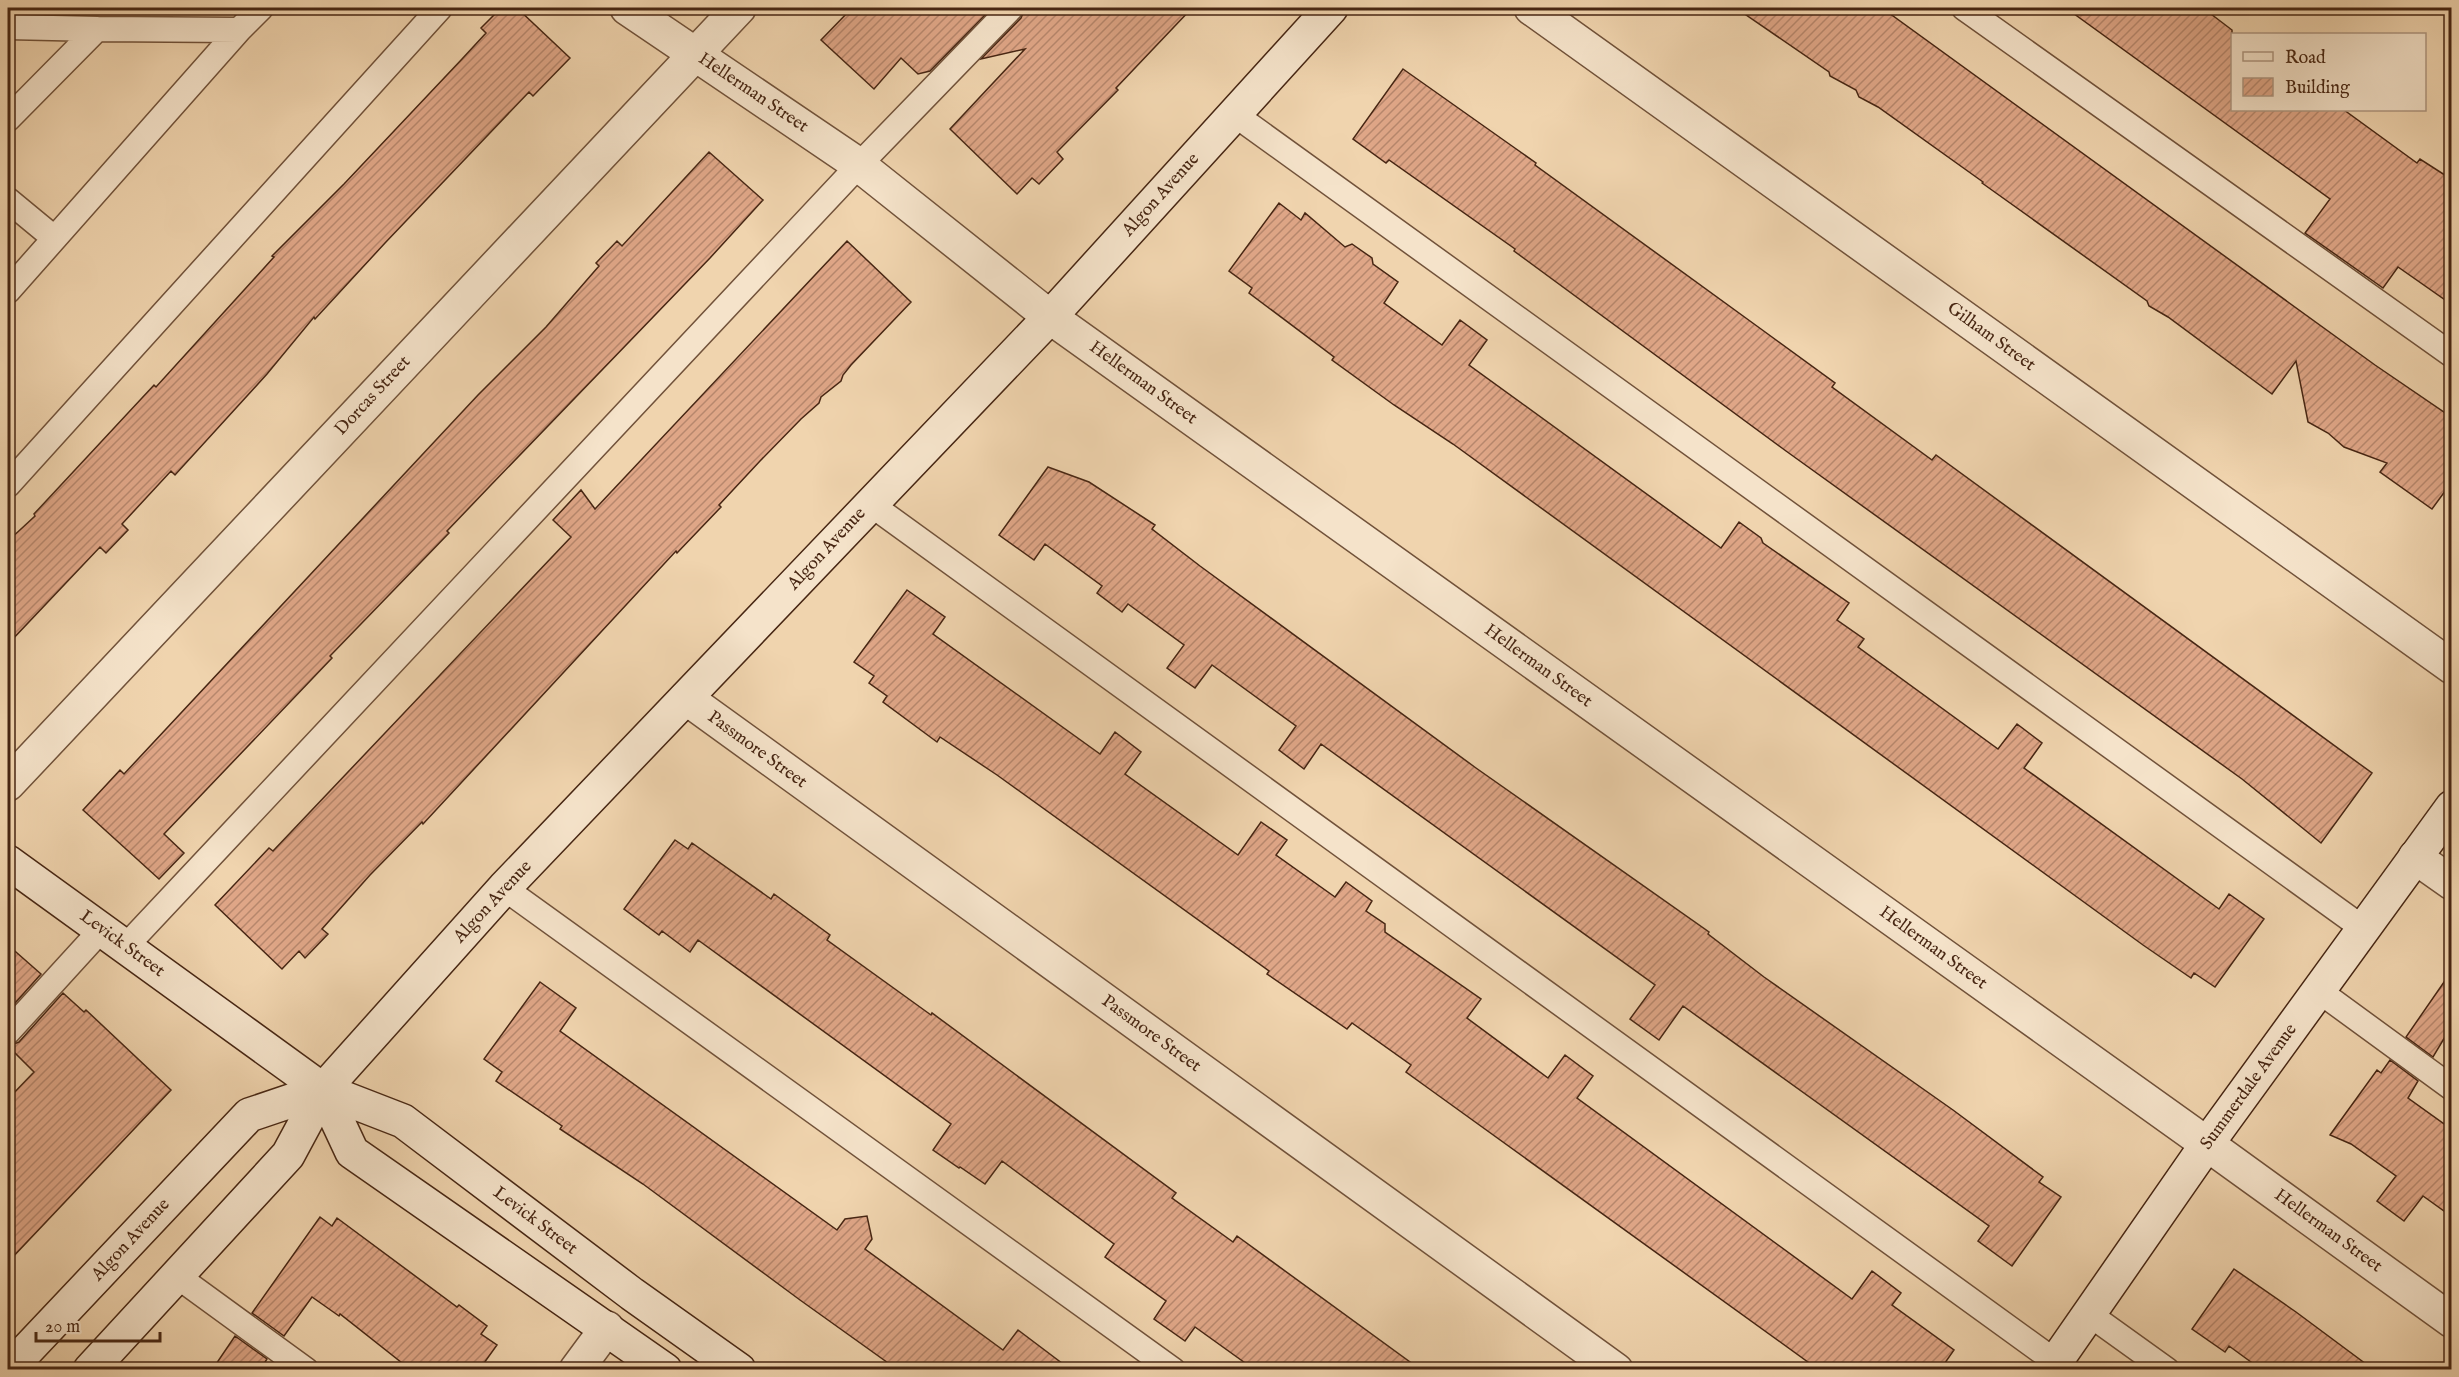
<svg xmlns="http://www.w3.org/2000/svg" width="2459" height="1377" font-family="'IM FELL English',serif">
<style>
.building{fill:url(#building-hatch);stroke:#472613;stroke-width:1.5}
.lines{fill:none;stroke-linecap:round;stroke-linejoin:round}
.lane-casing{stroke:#71523a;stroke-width:27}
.street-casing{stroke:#71523a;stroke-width:36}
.secondary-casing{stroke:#472613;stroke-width:36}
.lane{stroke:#f5e3ca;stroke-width:24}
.street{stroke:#f5e3ca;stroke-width:33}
.secondary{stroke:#f5e3ca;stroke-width:33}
.labels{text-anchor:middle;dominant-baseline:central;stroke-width:6;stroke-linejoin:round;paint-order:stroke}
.street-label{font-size:18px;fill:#472613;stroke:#f5e3ca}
</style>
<defs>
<pattern id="building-hatch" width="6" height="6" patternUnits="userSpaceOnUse" patternTransform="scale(1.5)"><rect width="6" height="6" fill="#dfa687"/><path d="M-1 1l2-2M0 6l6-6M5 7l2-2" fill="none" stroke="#b7876d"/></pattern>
</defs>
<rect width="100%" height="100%" fill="#f0d4ae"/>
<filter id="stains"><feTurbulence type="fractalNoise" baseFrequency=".00333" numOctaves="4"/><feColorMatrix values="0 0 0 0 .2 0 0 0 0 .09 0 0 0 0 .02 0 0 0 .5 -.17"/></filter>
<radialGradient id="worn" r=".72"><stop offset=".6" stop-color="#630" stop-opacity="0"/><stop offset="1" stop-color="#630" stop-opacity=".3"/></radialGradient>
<path class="building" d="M501 8H517L570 58 533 96 529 92 385 243 315 319 314 317 267 374 175 475 171 471 122 524 128 530 106 553 100 547 8 644V541L35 516 34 514 154 385 156 387 274 257 272 256 344 184 462 59 486 33 481 28Z
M852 8H992L930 71 918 74 901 58 874 89 821 40Z
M1025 8H1192L1116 88 1118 90 1057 152 1063 159 1039 184 1032 178 1017 194 950 129 1025 49 981 59 1021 18Z
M1736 8H1882L2375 365 2451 417V483L2432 509 2380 472 2387 463 2344 447 2328 433 2308 422 2296 361 2272 394 2168 317 2149 306 2147 301 1982 183 1983 182 1878 107 1859 97 1856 90 1830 76 1829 72Z
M2066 8H2203L2232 30V110H2344L2417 163 2420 159 2451 179V304L2398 267 2383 288 2305 233 2330 199Z
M1403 69 1512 146 1536 163 1535 165 1761 329 1835 383 1832 387 1932 460 1936 455 2372 773 2321 843 2242 779 1786 451 1514 251 1515 249 1389 160 1386 163 1353 139Z
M709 152 763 200 710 258 490 486 447 531 449 533 330 656 332 658 164 834 184 853 159 879 83 810 120 770 124 774 478 395 546 327 599 266 596 263 617 241 622 246Z
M1279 203 1301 220 1305 213 1345 247 1352 244 1372 258 1373 264 1398 282 1384 303 1442 345 1460 320 1487 340 1469 365 1721 548 1739 522 1761 538 1763 543 1849 603 1837 620 1864 639 1858 647 1998 749 2017 724 2042 743 2024 768 2219 909 2229 894 2264 919 2215 987 2194 973 2191 978 2143 945 1453 444 1394 405 1332 360 1334 357 1249 293 1252 288 1229 271Z
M847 241 911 302 851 365 843 375 841 381 821 397 819 403 801 419 760 461 719 505 721 507 677 553 676 551 423 824 422 822 370 875 322 929 328 934 305 958 299 951 282 969 215 905 269 848 273 851 571 537 553 520 581 490 595 509Z
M1048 467 1089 482 1155 525 1152 529 1200 566 1476 768 1709 932 1708 934 1764 977 1953 1110 2043 1177 2039 1182 2061 1197 2012 1266 1978 1241 1989 1226 1683 1006 1659 1040 1630 1019 1655 985 1321 744 1304 769 1279 750 1296 726 1212 665 1195 688 1167 668 1184 645 1128 604 1122 612 1097 593 1102 586 1045 544 1034 560 999 535Z
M907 590 945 617 933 634 1100 754 1115 732 1141 752 1125 774 1238 855 1261 822 1287 840 1276 855 1335 897 1346 882 1372 901 1366 911 1385 924V932L1481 999 1467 1018 1548 1078 1565 1055 1593 1076 1577 1098 1852 1299 1872 1271 1901 1293 1892 1305 1954 1350 1940 1370H1819L1428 1088 1406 1072 1411 1065 1352 1023 1347 1029 1267 974 1269 971 997 775 940 737 937 742 883 702 887 696 869 683 874 676 854 662Z
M675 840 688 849 692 843 771 899 774 894 830 935 827 940 931 1015 932 1013 1176 1193 1172 1198 1233 1242 1237 1236 1421 1370H1255L1195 1327 1185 1341 1154 1319 1166 1301 1105 1257 1114 1244 1002 1161 985 1184 960 1167 959 1168 933 1150 951 1124 698 940 690 952 662 931 659 935 624 909Z
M8 945 41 974 8 1011Z
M2451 972V1027L2433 1057 2406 1037Z
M540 982 576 1008 560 1031 837 1230 845 1219 867 1216 872 1239 865 1249 1003 1350 1018 1330 1071 1370H898L800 1300 643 1184 560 1129 562 1126 496 1081 502 1072 484 1059Z
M63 993 84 1012 86 1010 171 1090 8 1262V1099L34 1072 8 1046 19 1042Z
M2390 1060 2418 1081 2408 1098 2451 1129V1216L2423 1196 2404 1221 2377 1201 2396 1176 2351 1144 2330 1135 2377 1070 2381 1073Z
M320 1217 332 1226 337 1218 457 1307 459 1305 487 1326 481 1334 497 1345 479 1370H411L340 1314 339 1316 312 1297 284 1336 252 1313Z
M2234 1269 2296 1312 2374 1370H2262L2229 1346 2225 1352 2192 1329Z
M235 1336 267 1359 260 1370H212Z"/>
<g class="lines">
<defs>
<path id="lane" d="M1964 8 2452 355
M8 27 97 29
M1234 114 2364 929
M8 119 97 29 239 30 261 8
M8 200 54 238
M8 291 239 30
M8 485 440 8
M869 503 2056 1362
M504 888 1173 1370
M126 946 859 165 1011 8
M2319 991 2452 1088
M8 1032 102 929
M177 1276 306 1370
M2089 1314 2167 1370"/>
<path id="street" d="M627 8 859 165 1050 317 2207 1144 2452 1321
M1531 8 2452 667
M686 698 1616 1370
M8 784 739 8
M2415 857 2452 883
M576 1370 607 1328"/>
<path id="secondary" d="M8 862 323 1090 403 1121 632 1294 739 1370
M323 1090 352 1152 665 1370
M8 1370 249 1115 323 1090
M90 1370 288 1155 323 1090 504 888 1050 317 1331 8
M2050 1370 2207 1144 2452 807"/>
</defs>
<use href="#lane" class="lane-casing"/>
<use href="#street" class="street-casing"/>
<use href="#secondary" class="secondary-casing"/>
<use href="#lane" class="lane"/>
<use href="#street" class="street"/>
<use href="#secondary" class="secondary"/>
</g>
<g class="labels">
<g class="street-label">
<text transform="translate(753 93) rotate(34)">Hellerman Street</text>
<text transform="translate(1161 195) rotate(-48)">Algon Avenue</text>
<text transform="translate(1991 337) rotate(36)">Gilham Street</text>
<text transform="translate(1143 383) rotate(36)">Hellerman Street</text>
<text transform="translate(373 396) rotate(-47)">Dorcas Street</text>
<text transform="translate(827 549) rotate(-47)">Algon Avenue</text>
<text transform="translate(1538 666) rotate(36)">Hellerman Street</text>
<text transform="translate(757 750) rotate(36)">Passmore Street</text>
<text transform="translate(493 902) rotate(-47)">Algon Avenue</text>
<text transform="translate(122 944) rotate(36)">Levick Street</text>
<text transform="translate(1933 948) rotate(36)">Hellerman Street</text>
<text transform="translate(1151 1034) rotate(36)">Passmore Street</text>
<text transform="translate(2249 1087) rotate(-54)">Summerdale Avenue</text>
<text transform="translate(535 1221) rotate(37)">Levick Street</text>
<text transform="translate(2328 1231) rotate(36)">Hellerman Street</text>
<text transform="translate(131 1240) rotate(-47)">Algon Avenue</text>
</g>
</g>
<rect width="2459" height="1377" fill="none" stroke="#f0d4ae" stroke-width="30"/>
<rect x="9" y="9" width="2441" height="1359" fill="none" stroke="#472613" stroke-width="3"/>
<rect x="15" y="15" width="2429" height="1347" fill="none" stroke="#472613" stroke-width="1.5"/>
<rect x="2231" y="33" width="195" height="78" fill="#f5e3ca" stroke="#af9781" stroke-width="1.5"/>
<rect x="2243" y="52" width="30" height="9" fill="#f5e3ca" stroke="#af9781" stroke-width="1.5"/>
<text x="2285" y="63" font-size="18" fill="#472613">Road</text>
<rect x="2243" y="78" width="30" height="18" fill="url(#building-hatch)" stroke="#af9781" stroke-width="1.5"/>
<text x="2285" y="93" font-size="18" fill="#472613">Building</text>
<path d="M36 1332v9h124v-9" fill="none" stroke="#472613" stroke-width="3"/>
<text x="45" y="1332" font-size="18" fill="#472613" stroke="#f5e3ca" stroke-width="4.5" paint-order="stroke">20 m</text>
<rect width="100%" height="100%" filter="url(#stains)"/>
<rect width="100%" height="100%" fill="url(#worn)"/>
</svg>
